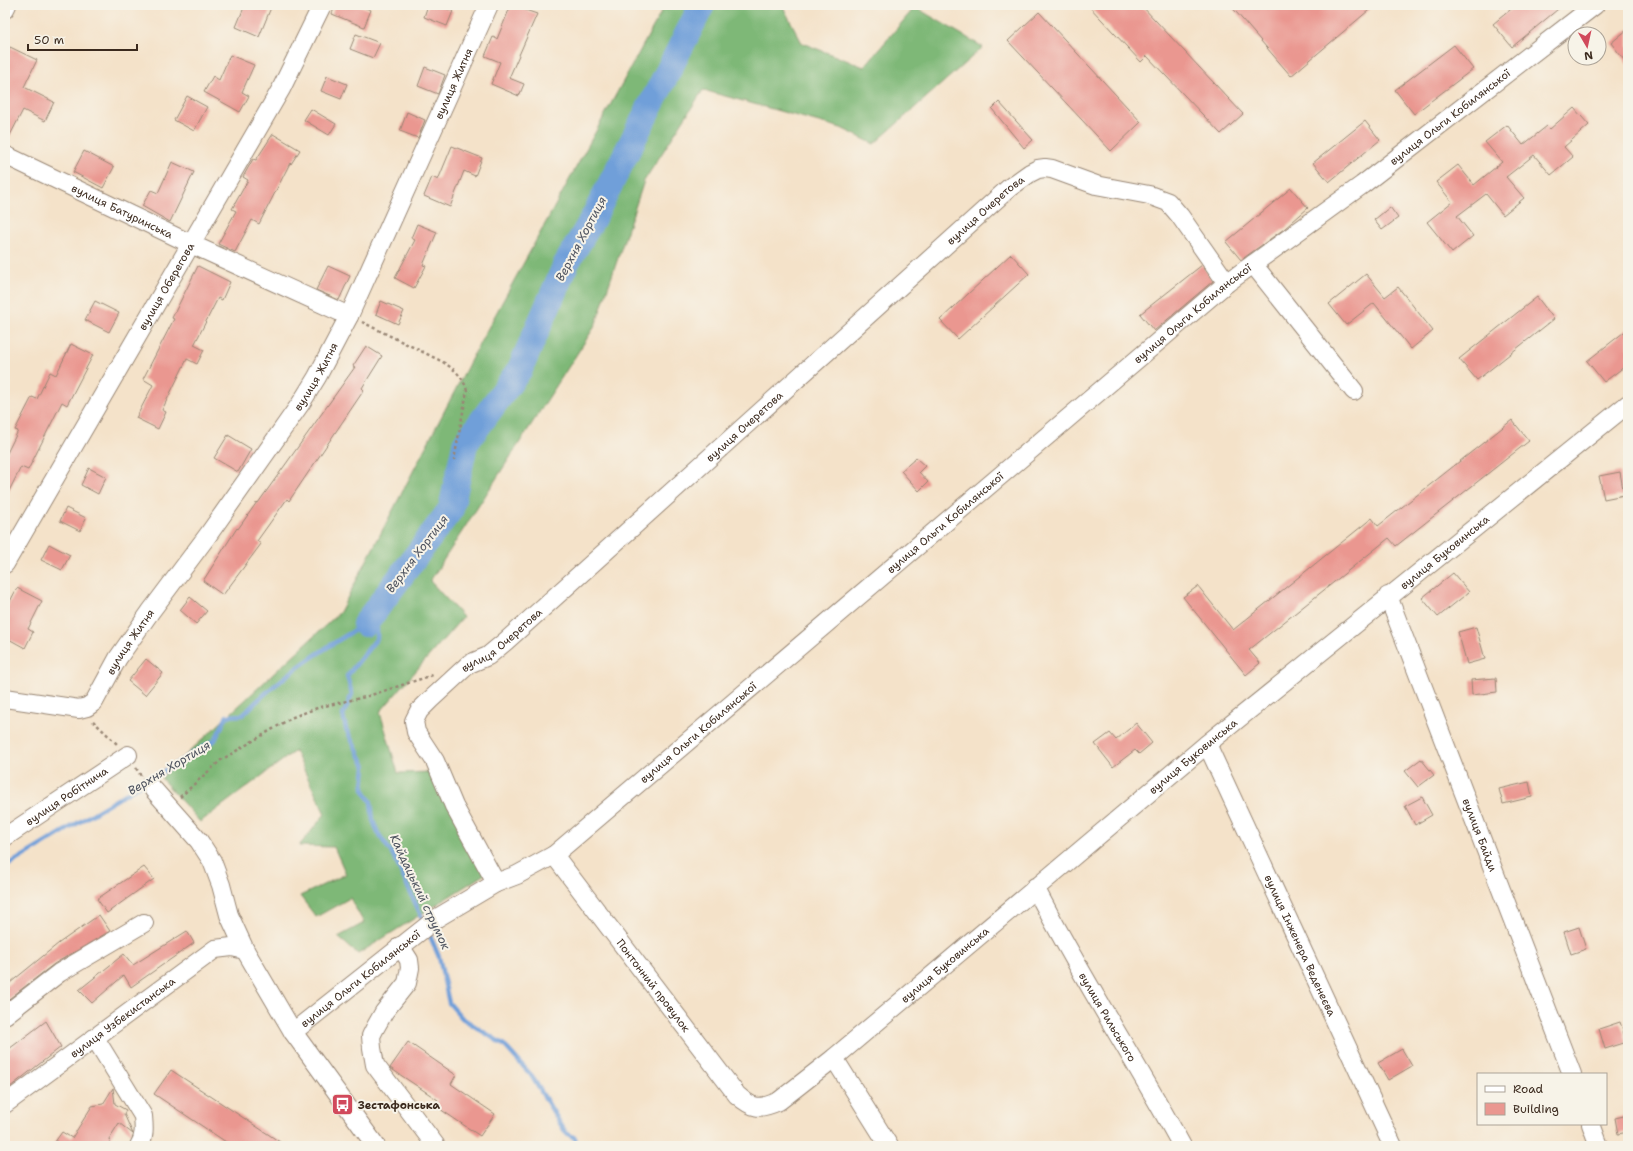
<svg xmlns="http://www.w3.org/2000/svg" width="1633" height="1151" font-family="'Shantell Sans',sans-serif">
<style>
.forest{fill:#7eb877;stroke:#5c714a}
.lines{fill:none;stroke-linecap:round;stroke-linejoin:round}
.stream{stroke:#709fd9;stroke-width:4.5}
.river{stroke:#709fd9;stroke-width:26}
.building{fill:#ea9790}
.minor-casing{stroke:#988674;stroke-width:20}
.path{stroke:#988674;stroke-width:2.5;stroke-dasharray:3 3;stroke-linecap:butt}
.minor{stroke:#fff;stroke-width:18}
.labels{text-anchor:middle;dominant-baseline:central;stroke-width:4;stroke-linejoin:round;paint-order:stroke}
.street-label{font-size:11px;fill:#3b2a1e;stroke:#f7f3e8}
.poi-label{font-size:11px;font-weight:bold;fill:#3b2a1e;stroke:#f7f3e8;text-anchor:start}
.water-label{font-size:12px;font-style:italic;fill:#4e535f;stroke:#f7f3e8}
</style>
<rect width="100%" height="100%" fill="#f7f3e8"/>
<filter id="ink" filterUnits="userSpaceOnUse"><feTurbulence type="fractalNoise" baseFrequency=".025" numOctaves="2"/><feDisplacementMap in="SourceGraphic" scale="8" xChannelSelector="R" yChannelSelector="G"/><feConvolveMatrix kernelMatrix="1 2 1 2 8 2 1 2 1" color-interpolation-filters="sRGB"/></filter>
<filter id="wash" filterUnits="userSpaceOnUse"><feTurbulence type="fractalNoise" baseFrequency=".012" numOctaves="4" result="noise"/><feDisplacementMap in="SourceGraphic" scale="16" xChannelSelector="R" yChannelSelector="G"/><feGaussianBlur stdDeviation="0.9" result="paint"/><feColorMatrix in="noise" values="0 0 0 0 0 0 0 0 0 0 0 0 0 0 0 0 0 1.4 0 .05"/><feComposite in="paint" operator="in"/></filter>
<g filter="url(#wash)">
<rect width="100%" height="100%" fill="#f4e2c9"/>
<path class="forest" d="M665 5H782L802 43 864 67 915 7 983 47 874 144 841 128 703 90 644 181 595 326 430 581 463 617 380 712 398 773 434 772 488 872 358 954 338 937 364 923 350 898 316 917 300 896 346 874 334 847 299 846 325 814 295 751 200 822 161 778 340 612 476 350Z"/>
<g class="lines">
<path class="stream" d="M371 616 377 628V638L347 676 352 694 343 715 346 729 365 766 363 789 371 802 373 820 378 833 393 855 425 924
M5 867 215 740 227 716 243 715C278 678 321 650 365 624
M428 931 439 957 449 1003 462 1018 504 1045 531 1075 566 1133 575 1138 577 1146"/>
<path class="river" d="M365 624 451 509 465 444 520 369 566 264 592 220 702 5"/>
</g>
<g id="blocks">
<path class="building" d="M245 5H272L259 37 236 27Z
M335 5H358L371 10 364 27 332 14Z
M428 5H437L453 11 447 26 424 17Z
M511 5 537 14 509 78 524 84 519 96 491 84 500 62 485 56 493 37 497 39Z
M1088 5H1141L1243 114 1221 134 1147 56 1141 62Z
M1230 5H1375L1291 76Z
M1516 5H1563L1512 47 1493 24Z
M1039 12 1141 122 1111 151 1008 41Z
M1628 29V65L1611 43Z
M356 34 380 43 373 58 350 49Z
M1454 45 1473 69 1414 114 1395 90Z
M10 47 37 60 24 87 54 102 45 121 23 110 5 145V57Z
M230 55 254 65 242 92 249 96 240 112 204 92 213 76 219 80Z
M425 67 445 75 438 94 418 86Z
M327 76 347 84 341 99 321 91Z
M187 96 207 107 194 131 174 120Z
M999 102 1033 140 1024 148 992 109Z
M1574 108 1589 125 1564 147 1573 157 1551 175 1534 155 1506 177 1524 198 1503 215 1486 194 1457 216 1473 236 1452 253 1427 222 1452 202 1436 182 1458 165 1474 185 1502 162 1485 142 1507 125 1523 145 1547 126 1550 129Z
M311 109 336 124 329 135 304 120Z
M407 112 425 120 418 138 400 131Z
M1365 121 1380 140 1329 182 1313 163Z
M273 134 300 150 291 164 290 163 259 224 252 220 235 252 218 244 236 211 232 209 248 180 243 177 253 159 256 160Z
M452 146 482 158 475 176 464 171 450 207 424 196 432 177 438 180Z
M84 151 114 167 103 188 73 172Z
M172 162 194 172 170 222 142 206 151 190 158 193Z
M1291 188 1308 208 1284 229 1241 260 1226 242Z
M1390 207 1398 218 1382 230 1374 220Z
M417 224 437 232 423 265 426 266 414 288 395 278 415 240 411 238Z
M1011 254 1029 274 958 339 940 320Z
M1202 265 1213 281 1154 331 1140 314Z
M198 266 230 282 222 300 218 298 194 345 204 350 197 364 187 359 162 410 166 412 158 429 136 418 153 385 143 379 174 319 172 318Z
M328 266 350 276 339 300 316 290Z
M1366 274 1385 297 1398 287 1433 331 1411 349 1374 303 1346 325 1329 304Z
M1537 297 1554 319 1477 380 1459 359Z
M95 301 119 313 109 332 85 320Z
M381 301 404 311 398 324 376 314Z
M1628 329V364L1604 382 1587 361Z
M71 344 93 355 67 405 62 402 28 470 21 467 5 499V457L18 431 15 430 32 397 37 399 50 372 56 375Z
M366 346 382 356 362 388 364 390 289 501 287 499 257 541 261 544 223 595 203 581 237 528 238 529 257 502 258 503 355 367 353 366Z
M1512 420 1529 441 1396 546 1389 538 1249 650 1260 663 1246 675 1183 597 1198 586 1233 630 1372 518 1378 526Z
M228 435 251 449 238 472 214 458Z
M916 458 925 466 919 472 928 482 919 491 901 471Z
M89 468 106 477 98 494 81 485Z
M1620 472 1624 495 1604 499 1599 476Z
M66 508 86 518 80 531 60 521Z
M49 544 70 555 62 570 41 560Z
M1453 573 1469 592 1438 617 1422 598Z
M17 588 42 601 28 629 33 632 25 648 5 637V611Z
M190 597 207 611 196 624 180 610Z
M1476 627 1485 659 1467 664 1458 632Z
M146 659 163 673 145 695 128 681Z
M1496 678 1497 692 1472 695 1471 680Z
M1136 723 1152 743 1139 754 1135 750 1113 767 1095 744 1110 733 1116 740Z
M1421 759 1434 775 1418 787 1405 771Z
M1529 782 1532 797 1503 804 1499 789Z
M1422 797 1432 815 1415 825 1405 806Z
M144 867 154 879 107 913 97 899Z
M99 915 110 931 54 964 5 1002V987L59 943Z
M1579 927 1586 949 1571 954 1564 932Z
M187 931 194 943 131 987 124 975 92 1003 79 990 124 954 133 965Z
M46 1021 61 1047 5 1091V1052Z
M1620 1022 1627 1042 1605 1049 1599 1029Z
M408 1042 456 1075 451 1084 495 1114 480 1136 434 1105 438 1100 390 1068Z
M1402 1049 1412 1066 1388 1080 1378 1063Z
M171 1070 286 1146H232L154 1094Z
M113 1088 115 1104 126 1110 124 1114 133 1134 119 1123 109 1139 111 1146H52L62 1132 72 1138 92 1106 103 1104Z
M1628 1115V1132L1618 1134 1615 1118Z"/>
</g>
</g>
<g filter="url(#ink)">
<use href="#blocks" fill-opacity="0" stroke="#988674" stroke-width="1"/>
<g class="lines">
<defs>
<g id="minor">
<path d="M5 9 7 5"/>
<path id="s1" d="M5 155 191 244 349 316"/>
<path d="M1253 264 1354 391"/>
<path id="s2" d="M5 564 281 89 322 5"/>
<path id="s3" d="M1388 596 1572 1074"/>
<path id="s4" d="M5 698 79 709 87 707 94 702 118 658 151 611 208 535 301 403 317 377 349 316 489 5"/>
<path id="s5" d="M1207 744 1393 1146"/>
<path d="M153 789 199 841 212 861 221 885 229 915 245 950 293 1032 376 1146"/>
<path id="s6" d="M5 837 128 755"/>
<path id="s7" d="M554 855 737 1095C753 1109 759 1110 779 1101L834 1058 1207 744 1628 404"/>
<path id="s8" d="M496 883 454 806 435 761 416 732 414 721 419 711 430 700 469 664 488 656 506 641 1009 188 1030 173 1038 169 1045 168 1052 169 1096 185 1149 195 1168 202 1180 216 1227 283"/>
<path id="s9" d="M1035 887C1080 976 1135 1059 1182 1146"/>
<path d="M400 946 409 960 410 968 407 983 384 1012 375 1028 371 1036 372 1048 375 1065 436 1146"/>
<path d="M5 1015 59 973 144 923"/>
<path id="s10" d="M293 1032 437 918 496 883 517 875 554 855 1227 283 1362 185 1595 5"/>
<path d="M95 1038 143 1116C144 1128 145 1136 139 1146"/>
<path d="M834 1058 889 1146"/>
<path id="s11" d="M5 1104 215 949 232 947 245 950"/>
<path d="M1591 1124 1599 1146"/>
</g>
</defs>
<use href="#minor" class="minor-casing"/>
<path class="path" d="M362 322 439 360C452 367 463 375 467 391L454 460
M93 721 117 744
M136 768 143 779
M180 797 221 760 293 717 320 707 365 697 433 675"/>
<use href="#minor" class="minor"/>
</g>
</g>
<defs>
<symbol id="bus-square" viewBox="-11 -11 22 22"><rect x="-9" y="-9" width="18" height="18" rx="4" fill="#d1495b" stroke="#f7f3e8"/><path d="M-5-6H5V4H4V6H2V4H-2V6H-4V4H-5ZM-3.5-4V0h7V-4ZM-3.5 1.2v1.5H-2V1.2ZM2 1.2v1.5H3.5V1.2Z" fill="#fff"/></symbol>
</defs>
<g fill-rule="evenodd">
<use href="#bus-square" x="330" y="1092" width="25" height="25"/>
</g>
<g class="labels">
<g class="street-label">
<text stroke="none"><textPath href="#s4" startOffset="810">вулиця Житня</textPath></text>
<text stroke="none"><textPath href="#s10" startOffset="1478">вулиця Ольги Кобилянської</textPath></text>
<text stroke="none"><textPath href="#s1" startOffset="130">вулиця Батуринська</textPath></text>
<text stroke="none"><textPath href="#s8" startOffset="951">вулиця Очеретова</textPath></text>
<text stroke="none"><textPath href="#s2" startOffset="321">вулиця Оберегова</textPath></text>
<text stroke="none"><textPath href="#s10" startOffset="1154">вулиця Ольги Кобилянської</textPath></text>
<text stroke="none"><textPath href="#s4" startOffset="486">вулиця Житня</textPath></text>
<text stroke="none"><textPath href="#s8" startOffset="627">вулиця Очеретова</textPath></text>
<text stroke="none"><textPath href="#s10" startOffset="830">вулиця Ольги Кобилянської</textPath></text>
<text stroke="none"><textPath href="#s7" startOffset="1211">вулиця Буковинська</textPath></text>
<text stroke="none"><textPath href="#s8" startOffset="303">вулиця Очеретова</textPath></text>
<text stroke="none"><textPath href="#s4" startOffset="162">вулиця Житня</textPath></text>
<text stroke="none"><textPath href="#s10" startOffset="506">вулиця Ольги Кобилянської</textPath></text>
<text stroke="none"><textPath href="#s7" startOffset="887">вулиця Буковинська</textPath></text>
<text stroke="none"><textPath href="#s6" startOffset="74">вулиця Робітнича</textPath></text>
<text stroke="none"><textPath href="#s3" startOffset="256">вулиця Байди</textPath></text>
<text stroke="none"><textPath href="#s5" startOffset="222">вулиця Інженера Веденеєва</textPath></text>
<text stroke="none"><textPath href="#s7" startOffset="563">вулиця Буковинська</textPath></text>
<text stroke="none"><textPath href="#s10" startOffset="86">вулиця Ольги Кобилянської</textPath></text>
<text stroke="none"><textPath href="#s7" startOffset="164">Понтонний провулок</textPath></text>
<text stroke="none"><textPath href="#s11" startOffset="146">вулиця Узбекистанська</textPath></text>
<text stroke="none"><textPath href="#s9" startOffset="149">вулиця Рильського</textPath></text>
</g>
<g class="poi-label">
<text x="358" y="1105">Зестафонська</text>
</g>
<g class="water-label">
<text transform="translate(581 239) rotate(-62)">Верхня Хортиця</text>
<text transform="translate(417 554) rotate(-53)">Верхня Хортиця</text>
<text transform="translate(169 768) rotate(-31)">Верхня Хортиця</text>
<text transform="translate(420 892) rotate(65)">Кайдацький струмок</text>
</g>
</g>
<rect width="1633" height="1151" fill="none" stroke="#f7f3e8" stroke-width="20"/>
<rect x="1477" y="1073" width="130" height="52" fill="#f7f3e8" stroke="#aca397"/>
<rect x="1485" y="1086" width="20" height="6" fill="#ffffff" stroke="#aca397"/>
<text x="1513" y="1093" font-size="12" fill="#3b2a1e">Road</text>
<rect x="1485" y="1103" width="20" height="12" fill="#ea9790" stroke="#aca397"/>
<text x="1513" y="1113" font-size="12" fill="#3b2a1e">Building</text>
<g transform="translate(1587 46) rotate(171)"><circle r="19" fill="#f7f3e8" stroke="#aca397"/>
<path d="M0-3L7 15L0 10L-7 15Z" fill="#d1495b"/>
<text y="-6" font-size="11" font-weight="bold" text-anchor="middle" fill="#3b2a1e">N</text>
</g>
<path d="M28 44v6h109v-6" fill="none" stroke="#3b2a1e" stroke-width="2"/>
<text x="34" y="44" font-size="12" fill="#3b2a1e" stroke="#f7f3e8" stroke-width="3" paint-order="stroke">50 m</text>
</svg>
